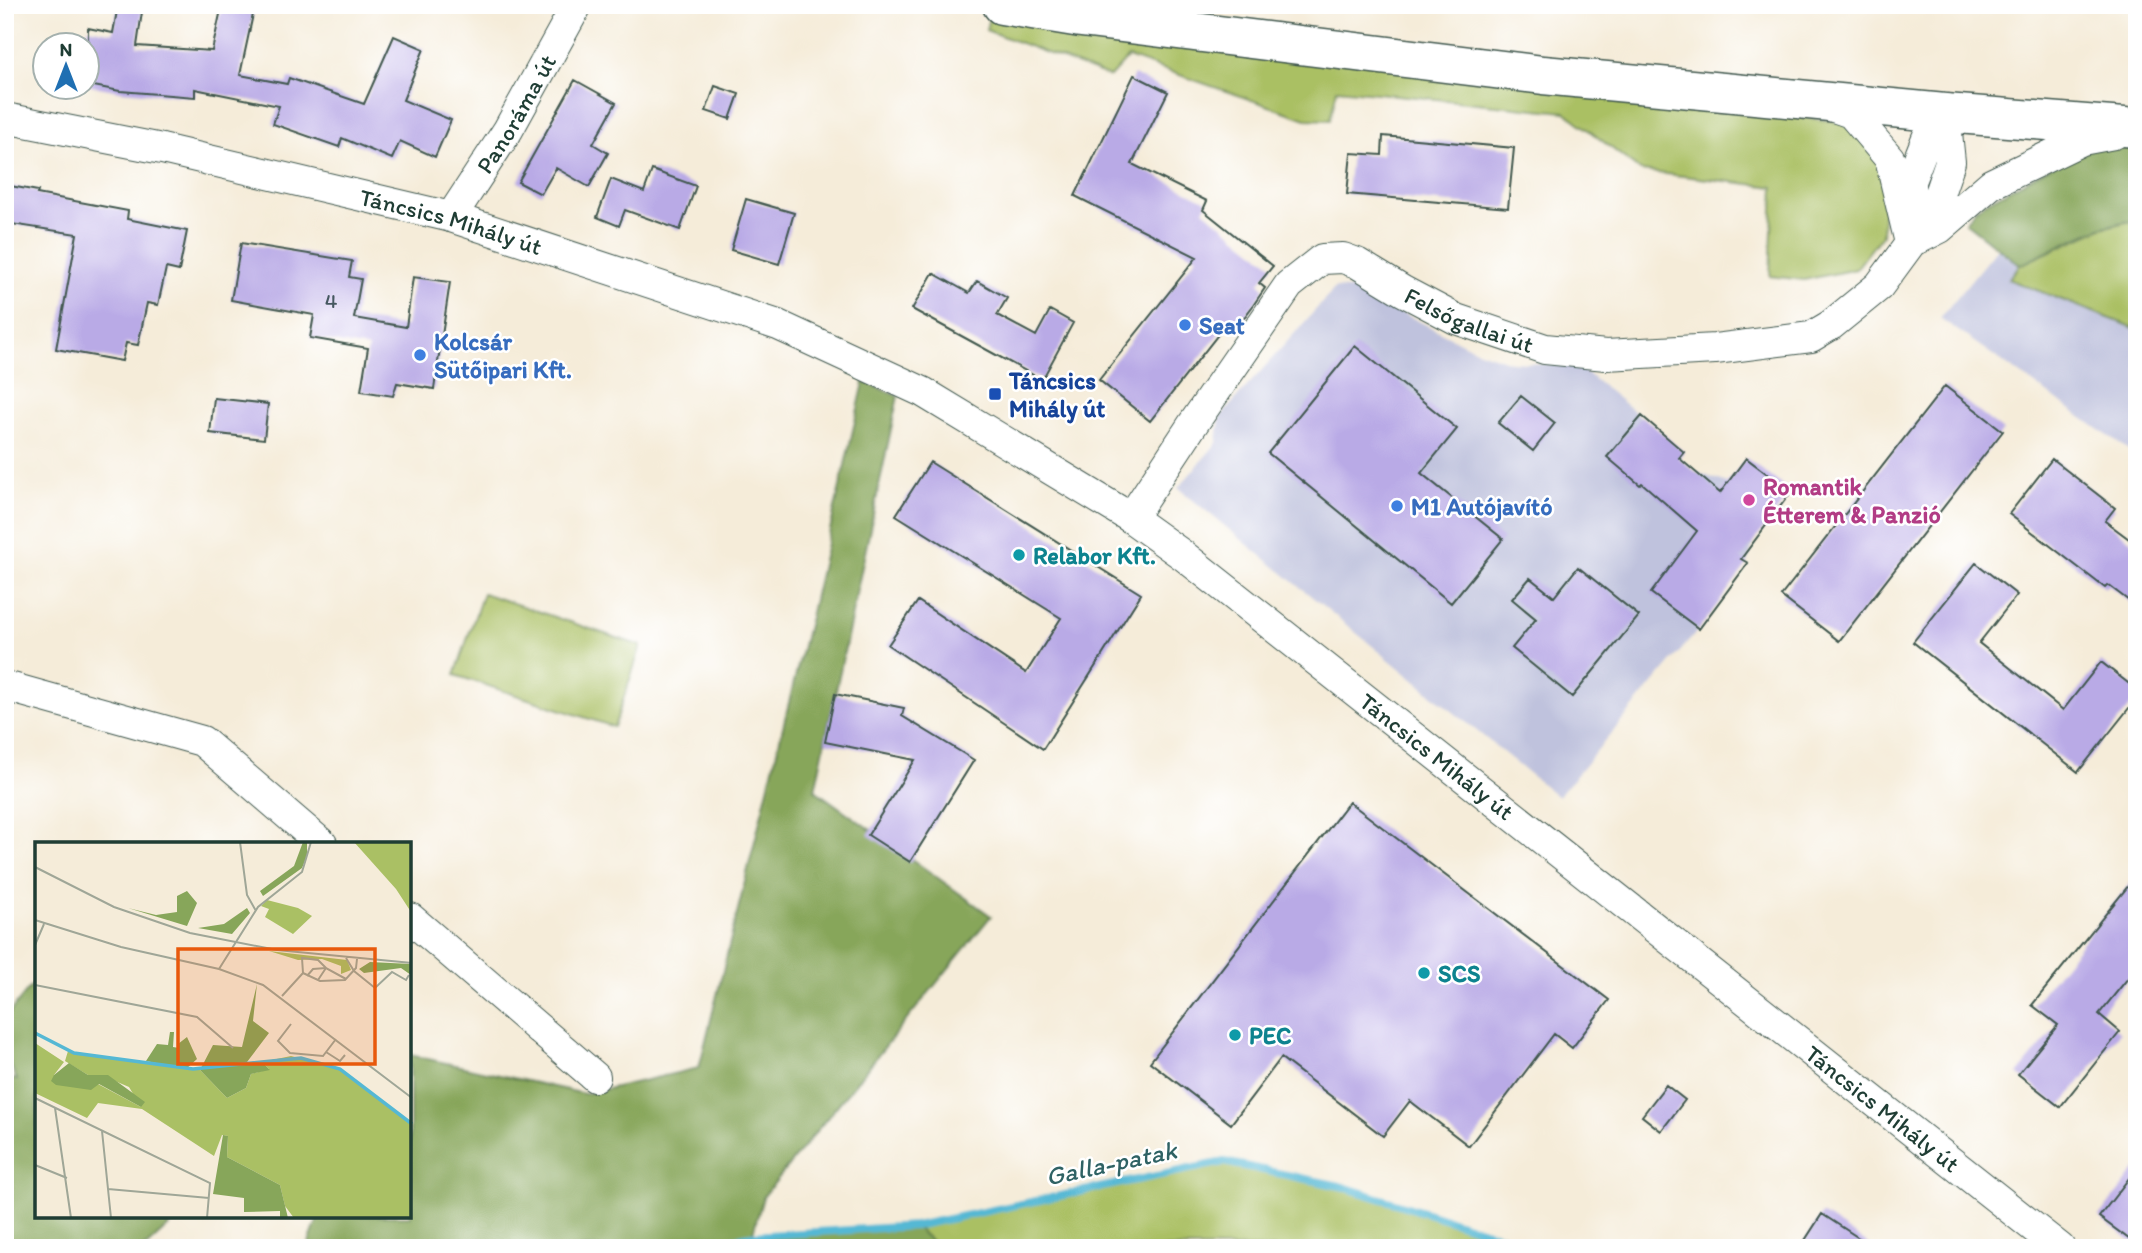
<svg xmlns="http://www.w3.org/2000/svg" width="2142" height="1253" font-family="Itim,sans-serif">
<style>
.industrial{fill:#bfc2dd}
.green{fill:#aac064;stroke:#647e4c;stroke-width:2}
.forest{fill:#87a65a;stroke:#537247;stroke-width:2}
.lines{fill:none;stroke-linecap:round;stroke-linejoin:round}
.stream{stroke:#55b8d4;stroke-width:8}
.building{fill:#b9aae6}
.minor-casing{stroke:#3f574d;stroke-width:32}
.major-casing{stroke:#3f574d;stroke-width:41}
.minor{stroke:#fff;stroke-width:30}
.major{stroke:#fff;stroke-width:38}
.shop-dot{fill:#3f7fe0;stroke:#fff;stroke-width:2.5}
.transit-dot{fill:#1a4fb4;stroke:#fff;stroke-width:2.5}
.hotel-dot{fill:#d1479c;stroke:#fff;stroke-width:2.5}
.culture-dot{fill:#0f9aa8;stroke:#fff;stroke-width:2.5}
.labels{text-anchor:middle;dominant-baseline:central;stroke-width:5;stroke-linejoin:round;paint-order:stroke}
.number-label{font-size:21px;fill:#465860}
.street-label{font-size:24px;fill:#1f3d34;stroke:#fff}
.shop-label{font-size:24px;font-weight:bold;fill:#366cbe;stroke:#fff;text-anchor:start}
.transit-label{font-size:24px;font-weight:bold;fill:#164399;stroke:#fff;text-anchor:start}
.hotel-label{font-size:24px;font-weight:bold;fill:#b23c85;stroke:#fff;text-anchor:start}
.culture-label{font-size:24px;font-weight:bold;fill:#0d838f;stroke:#fff;text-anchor:start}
.water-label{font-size:26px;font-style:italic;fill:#2f6264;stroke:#fff}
.inset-river{fill:none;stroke:#55b8d4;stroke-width:3.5}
.inset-road{fill:none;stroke:#9fa697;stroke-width:2}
.view{fill:#e8590c;fill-opacity:0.15;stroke:#e8590c;stroke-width:3.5}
.inset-edge{fill:none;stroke:#1f3d34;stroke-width:3.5}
</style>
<rect width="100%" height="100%" fill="#fff"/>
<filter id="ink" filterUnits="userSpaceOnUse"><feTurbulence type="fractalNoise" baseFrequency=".0143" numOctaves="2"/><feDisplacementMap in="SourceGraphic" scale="14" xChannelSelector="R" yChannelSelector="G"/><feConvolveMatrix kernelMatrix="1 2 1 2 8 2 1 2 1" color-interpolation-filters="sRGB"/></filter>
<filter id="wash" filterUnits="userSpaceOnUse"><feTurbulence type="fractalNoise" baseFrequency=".00686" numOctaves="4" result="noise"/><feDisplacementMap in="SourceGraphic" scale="28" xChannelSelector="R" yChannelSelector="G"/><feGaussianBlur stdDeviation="1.57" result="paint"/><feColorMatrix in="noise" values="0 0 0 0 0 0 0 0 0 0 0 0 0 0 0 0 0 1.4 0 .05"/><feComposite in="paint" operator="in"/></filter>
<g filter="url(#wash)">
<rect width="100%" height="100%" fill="#f5ecd9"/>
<path class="industrial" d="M2137 157V456L1940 318 1998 247Z
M1335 288 1357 290 1476 350 1510 362 1578 366 1684 452 1679 458 1696 472 1727 483 1708 509 1753 543 1748 563 1699 629 1558 797 1178 488 1217 443 1220 417Z"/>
<path class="green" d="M990 12 1841 122 1870 142 1885 184 1882 235 1856 269 1804 280 1770 276 1774 187 1641 171 1565 112 1337 89 1330 120 1306 119 1128 57 1110 77 986 30Z
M2130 221 2137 222V329L2008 279 2020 265 2102 228Z
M483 593 641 646 614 727 455 675Z
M1224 1162 1340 1186 1539 1248H938L915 1226Z"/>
<path class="forest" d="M2137 142V222C2109 217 2047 253 2020 265L1965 222 1977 207 2088 146Z
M864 382 898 396 815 790 991 916 763 1197 752 1236 915 1226 938 1248H307L319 1216H410V1055L585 1094 699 1068 810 617Z
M37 984V1216H180L145 1248H5V1078L17 1080 5 1053V1018L31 986Z"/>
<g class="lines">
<path class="stream" d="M683 1248 752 1236 915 1226 1224 1162 1340 1186 1539 1248"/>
</g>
<g id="blocks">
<path class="building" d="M118 5H143L137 46 212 51 222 5H255L240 75 287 84 289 78 364 104 394 36 424 49 403 100 451 120 435 157 400 141 392 159 342 138 339 147 273 124 279 106 195 89V97L120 91 88 85V28L113 33Z
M1134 75 1168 92 1132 164 1207 201 1203 210 1273 266 1259 283 1265 288 1252 307 1236 328 1228 322 1150 421 1099 380 1197 257 1075 196Z
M575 80 616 103 593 144 608 153 589 187 556 168 541 194 518 182Z
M715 86 739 94 730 119 706 111Z
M1383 136 1514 148 1508 208 1347 194 1351 153 1382 155Z
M652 170 696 186 680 230 625 210 619 226 597 217 611 179 644 192Z
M5 185 38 191 37 194 128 211 127 219 187 231 179 271 166 268 158 305 147 303 138 345 126 343 122 361 56 349 77 234 5 223Z
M746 199 794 213 779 264 731 250Z
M241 243 352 261 349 277 361 279 354 318 406 327 413 277 450 282 434 389 397 383 393 396 361 391 368 348 310 338 314 315 231 300Z
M933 273 969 293 977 281 1007 298 997 315 1036 336 1050 310 1073 323 1042 380 912 309Z
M1355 346 1457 429 1421 473 1503 539 1451 603 1268 453Z
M1945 386 2003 431 1839 641 1781 596Z
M1521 396 1555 423 1533 451 1498 423Z
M214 398 268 404 264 439 210 433Z
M1642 416 1684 452 1679 458 1720 493 1746 458 1791 492 1741 559 1748 563 1699 629 1651 593 1697 531 1642 483 1640 485 1607 457Z
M2052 459 2115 508 2105 521 2137 545V607L2108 585 2105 588 2009 514Z
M930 462 1141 594 1043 749 888 645 918 601 1026 673 1061 618 896 515Z
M1976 563 2017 595 1979 643 2063 710 2101 662 2137 690V698L2078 772 1913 642Z
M1578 567 1639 616 1572 697 1512 648 1536 619 1512 599 1530 578 1554 597Z
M835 694 904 708 902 716 974 760 910 862 868 835 915 760 825 742Z
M1349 802 1609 1000 1572 1048 1554 1034 1469 1146 1410 1101 1383 1136 1281 1058 1231 1124 1150 1062Z
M2137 875V967L2099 1014 2120 1032 2060 1107 2018 1074 2058 1025 2032 1005Z
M1666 1085 1685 1100 1661 1131 1642 1116Z
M2137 1168V1245L2099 1217Z
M1822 1214 1874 1248H1800Z"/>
</g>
</g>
<g filter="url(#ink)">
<use href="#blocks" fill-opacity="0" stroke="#3f574d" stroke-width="2"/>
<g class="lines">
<defs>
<g id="minor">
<path d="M1828 105 1851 113 1890 159 1910 243"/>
<path id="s1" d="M5 118 162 149 451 217 778 325 923 392 1131 518 1184 556 2060 1248"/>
<path d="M1910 209V181L1927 138 1945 113"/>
<path id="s2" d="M451 217 508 130 577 5"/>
<path d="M1920 238 1940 228 1991 184 2082 140 2114 134"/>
<path id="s3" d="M1131 518 1193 424 1289 285 1322 259 1343 258 1357 263 1403 291 1456 319 1545 349 1606 355 1715 349 1811 337 1831 325 1879 286 1932 214 1950 162 1945 113"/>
<path d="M5 686 202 741 322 844"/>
<path d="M410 918 595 1077"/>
</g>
<path id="major" d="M1002 5 1081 18 1543 75 1945 113 2137 128"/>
</defs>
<use href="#minor" class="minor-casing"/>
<use href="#major" class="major-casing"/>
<use href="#minor" class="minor"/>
<use href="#major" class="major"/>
</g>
</g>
<g class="shop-dot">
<circle cx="1185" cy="325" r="7"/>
<circle cx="420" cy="355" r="7"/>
<circle cx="1397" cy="506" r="7"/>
</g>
<rect class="transit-dot" x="988" y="387" width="14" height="14" rx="3.5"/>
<circle class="hotel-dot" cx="1749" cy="500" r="7"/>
<g class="culture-dot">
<circle cx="1019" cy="555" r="7"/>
<circle cx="1424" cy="973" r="7"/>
<circle cx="1235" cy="1035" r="7"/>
</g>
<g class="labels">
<g class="number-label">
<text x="331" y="300">4</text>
</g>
<g class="street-label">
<text stroke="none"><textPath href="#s2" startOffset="122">Panoráma út</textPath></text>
<text stroke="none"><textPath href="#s1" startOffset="458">Táncsics Mihály út</textPath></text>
<text stroke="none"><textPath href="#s3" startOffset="486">Felsőgallai út</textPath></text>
<text stroke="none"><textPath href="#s1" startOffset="1592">Táncsics Mihály út</textPath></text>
<text stroke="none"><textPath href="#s1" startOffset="2160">Táncsics Mihály út</textPath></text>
</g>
<g class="shop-label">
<text x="1199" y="325">Seat</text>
<text x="434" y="341">Kolcsár<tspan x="434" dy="28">Sütőipari Kft.</tspan></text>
<text x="1411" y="506">M1 Autójavító</text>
</g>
<g class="transit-label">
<text x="1009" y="380">Táncsics<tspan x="1009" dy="28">Mihály út</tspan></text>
</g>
<g class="hotel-label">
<text x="1763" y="486">Romantik<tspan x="1763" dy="28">Étterem &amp; Panzió</tspan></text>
</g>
<g class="culture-label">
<text x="1033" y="555">Relabor Kft.</text>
<text x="1438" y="973">SCS</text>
<text x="1249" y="1035">PEC</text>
</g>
<g class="water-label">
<text transform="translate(1111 1163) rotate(-12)">Galla-patak</text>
</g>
</g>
<g transform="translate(35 842)">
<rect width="376" height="376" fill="#f5ecd9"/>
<path d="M319 0H376V70L361 47ZM232 58 263 66 277 74 258 92 230 75 234 67 226 64ZM234 109 312 118 316 128 306 132V124L287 117 263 118ZM0 201 29 220 19 233 28 243 63 242 106 265 94 245 66 233H53L30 219 33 209 165 228 192 256 211 246 216 232 234 227 227 220 256 214 305 227 376 282V376H259L250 364 245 343 192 315 193 294 187 293 179 314 107 267 63 261 52 276 0 251Z" fill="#aac064"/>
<path d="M268 0H272V14L267 26 228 54 225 49 259 24ZM152 49 162 61 152 84 93 66 121 73 142 70V54ZM212 66 215 71 197 92 163 86 189 82ZM335 120 376 122V133L366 126 329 131 324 127ZM222 142 218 179 234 191 212 220H227L235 228 216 232 211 246 192 256 165 228 178 203 207 205ZM135 190H139L138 205 144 206 143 202 152 195 162 217 151 227 111 219 122 202 133 203ZM34 221 53 233H73L110 260 106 265 64 242 56 248 21 243 16 239 19 233ZM188 293 193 294 192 315 245 343 253 376H245V369L209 370V356L178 352Z" fill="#87a65a"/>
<path class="inset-river" d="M0 191 39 211 158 227 266 216 305 227 377 282"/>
<path class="inset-road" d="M205 0 212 53 221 69M0 25 79 65 155 91 242 108 377 121M0 78 86 105 184 127 228 143 377 256M0 103 9 82M311 116 319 129 340 146 357 130 371 138 374 133M184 127 223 65 267 30 276 0M268 131 285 139 310 138 321 126 322 117M268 131 267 116 283 118 291 126 283 138M272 134 278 127 291 126 311 137M0 143 162 175 198 206M247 154 268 131M256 182 243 199 255 211 288 214 301 197M291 210 305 219 310 213M0 256 175 341 172 376M20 266 36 376M67 289 76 376M0 323 32 336M73 347 174 356"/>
<path class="view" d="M143 107H340V222H143Z"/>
<rect width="376" height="376" class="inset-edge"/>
</g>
<rect width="2142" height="1253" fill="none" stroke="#fff" stroke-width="28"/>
<g transform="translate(66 66)"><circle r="33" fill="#ffffff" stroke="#a5b1ae" stroke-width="2"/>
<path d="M0-5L12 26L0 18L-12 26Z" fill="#1f6fb2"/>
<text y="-10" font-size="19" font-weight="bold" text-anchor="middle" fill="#1f3d34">N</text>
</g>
</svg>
